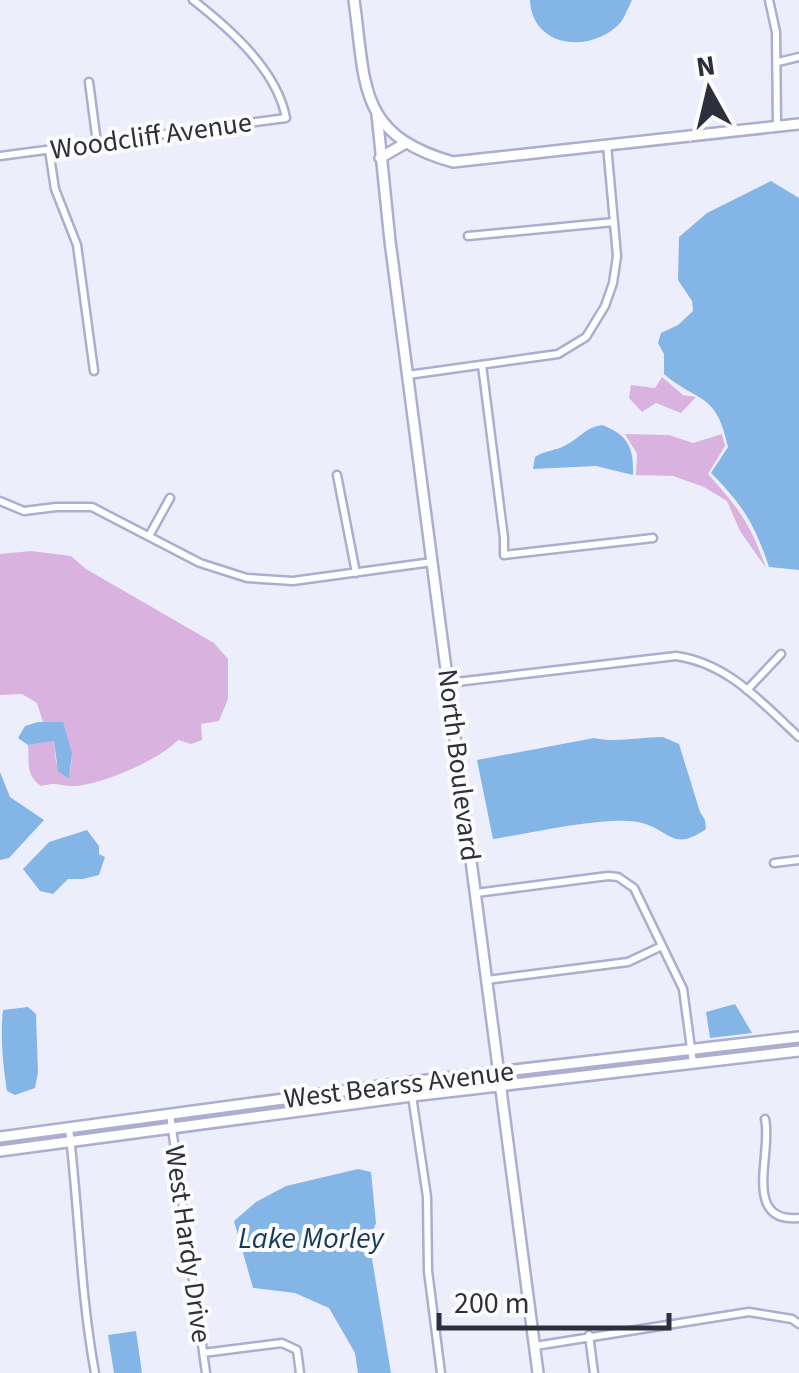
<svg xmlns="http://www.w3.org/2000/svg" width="799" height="1373" font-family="'Source Sans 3',sans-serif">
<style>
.green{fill:#d9b2e0}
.water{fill:#83b6e6}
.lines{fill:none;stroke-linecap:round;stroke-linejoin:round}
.street-casing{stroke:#adadcf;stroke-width:11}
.secondary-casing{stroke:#adadcf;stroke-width:14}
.street{stroke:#fff;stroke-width:6}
.secondary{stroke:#fff;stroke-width:9}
.labels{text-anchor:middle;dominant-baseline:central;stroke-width:8;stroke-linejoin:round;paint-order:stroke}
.street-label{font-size:28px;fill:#2e2e3c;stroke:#fcfcfc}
.water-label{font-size:30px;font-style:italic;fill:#153a5a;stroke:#fcfcfc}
</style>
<rect width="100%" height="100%" fill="#edeefc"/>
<path class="green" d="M662 377 683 395 696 397 681 413 656 403 642 412 629 398 631 385 655 388Z
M625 434 669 435 693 443 722 434 725 446 708 474C740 510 750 523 766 568L740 531 727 501 704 487 673 476 636 475 637 454Z
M31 551 71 556 86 569 214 643 228 659V699L219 721 201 724 202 740 191 744 178 740C161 759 98 787 71 786 57 785 57 782 41 786 24 774 30 760 28 745L54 741 56 762 68 779C76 757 71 726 43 722L37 703 22 694 0 695V554Z"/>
<path class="water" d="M530 0H632C629 6 625 16 621 22 593 54 532 49 530 0Z
M771 181 799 198V570L769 567C755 525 743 505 711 473L728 447C716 391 699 404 664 374V354L658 343 661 333 678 325 693 311 692 301 678 280 679 237 707 213Z
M602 425C628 435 634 447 633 475L596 466 533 469 535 457C545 450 556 451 566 445 580 438 586 427 602 425Z
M38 722H63L72 753 69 779 58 771 54 741 28 745 18 738 25 726Z
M663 737 679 744 700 812 705 820 706 829C673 852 671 831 642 823 612 814 527 834 493 839L477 760 594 738C616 743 639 737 663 737Z
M0 772 10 797 44 820 9 858 0 860Z
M87 830 99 846V854L105 857 99 875 83 879H68L53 894 40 891 23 869 49 842Z
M735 1004 752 1033 710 1038 706 1012Z
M28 1007 36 1014 38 1072 35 1088 15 1095 7 1091C3 1065 0 1035 3 1010Z
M358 1169 371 1172 376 1223 369 1241 391 1373H358L355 1353 329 1308 295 1293 253 1288 234 1221 256 1202 286 1186Z
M136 1331 142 1373H114L108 1335Z"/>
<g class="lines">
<defs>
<path id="street" d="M769 0 776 32 777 126
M778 62 799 57
M89 82 97 143
M49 150 55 189 77 245 94 371
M0 156 286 118C277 70 230 29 193 0
M468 236 614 222
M482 365 504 538V555L653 538
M408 375 558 354 586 337 605 306 613 283 617 256 607 145
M337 475 356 573
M0 501 24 511 56 507H92L200 563 247 578 293 581 432 562
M149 536 170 498
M448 683 676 656C728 663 762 703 799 737
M747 690 781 654
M774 863 799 860
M476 893 608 876 618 877 634 888 683 989 693 1063
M487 980 628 962 662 946
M410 1082 427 1197 428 1271 441 1373
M170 1114 206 1373
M765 1119C773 1152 741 1223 799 1218
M69 1128C79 1210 80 1292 95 1373
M589 1335 594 1373
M535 1346 749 1312 792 1319 799 1324
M203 1353 282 1343 297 1350 300 1373"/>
<path id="secondary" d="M354 0C366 85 357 135 453 162L799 124
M377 114 390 241 538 1373
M380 158 404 144
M0 1137 410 1082 799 1037
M0 1151 412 1096 799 1051"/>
</defs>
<use href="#street" class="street-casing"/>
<use href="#secondary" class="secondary-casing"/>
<use href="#street" class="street"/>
<use href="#secondary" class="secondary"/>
</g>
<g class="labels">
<g class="street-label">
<text transform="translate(151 136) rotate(-8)">Woodcliff Avenue</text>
<text transform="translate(459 765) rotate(83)">North Boulevard</text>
<text transform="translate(399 1085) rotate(-7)">West Bearss Avenue</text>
<text transform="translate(188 1244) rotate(82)">West Hardy Drive</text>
</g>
<g class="water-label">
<text x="311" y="1238">Lake Morley</text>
</g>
</g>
<g transform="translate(709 90) rotate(352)" stroke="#fcfcfc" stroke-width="8" paint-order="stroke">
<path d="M0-8L18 38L0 25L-18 38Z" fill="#2e2e3c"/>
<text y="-15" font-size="28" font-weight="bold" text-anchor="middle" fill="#2e2e3c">N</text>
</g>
<path d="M439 1313v15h230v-15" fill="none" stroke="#2e2e3c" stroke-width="5"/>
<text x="454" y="1313" font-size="30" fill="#2e2e3c" stroke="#fcfcfc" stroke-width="8" paint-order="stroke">200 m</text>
</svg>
